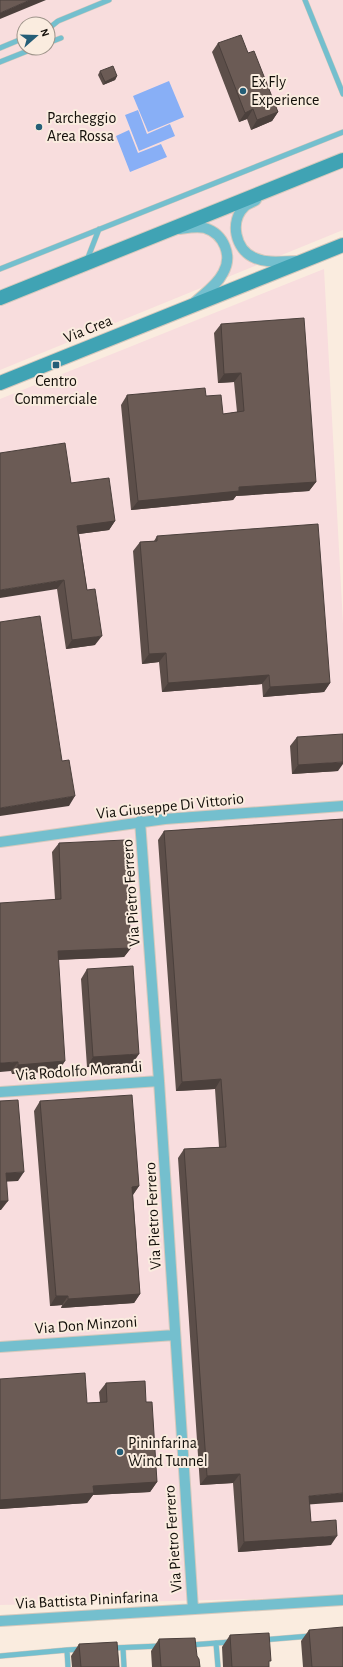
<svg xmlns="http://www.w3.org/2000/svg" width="343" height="1667" font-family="'Alegreya Sans',sans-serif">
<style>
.commercial{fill:#f8dddd;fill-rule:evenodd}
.industrial{fill:#f8ddde}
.water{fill:#88aff6}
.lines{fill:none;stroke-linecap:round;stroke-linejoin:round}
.lane-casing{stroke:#d5c9bd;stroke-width:6}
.street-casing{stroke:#d5c9bd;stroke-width:12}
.secondary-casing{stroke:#d5c9bd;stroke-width:16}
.lane{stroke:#74bfce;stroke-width:5}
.street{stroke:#74bfce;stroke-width:10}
.secondary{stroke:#40a3b4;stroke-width:14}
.wall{fill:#5c4e49}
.shaded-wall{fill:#4b403c}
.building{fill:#6b5b55;stroke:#4b403c}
.poi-dot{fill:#245e77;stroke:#faecdf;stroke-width:1.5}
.labels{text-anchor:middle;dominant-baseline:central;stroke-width:4;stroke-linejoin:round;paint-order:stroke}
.poi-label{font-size:16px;fill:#130f0a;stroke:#faecdf;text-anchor:start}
.street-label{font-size:16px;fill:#130f0a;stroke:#faecdf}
</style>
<rect width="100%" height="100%" fill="#faecdf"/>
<path class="commercial" d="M0 0H343V230L0 370ZM24 24H48V48H24Z"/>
<path class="industrial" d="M324 269 343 624V1597L0 1605V399Z"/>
<path class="water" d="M169 81 184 117 148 132 133 96Z
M138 110 147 134 170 124 175 136 139 151 125 115Z
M129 130 138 153 161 144 167 157 130 172 116 136Z"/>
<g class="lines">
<defs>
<path id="lane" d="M305 0 343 94
M48 29 58 21 109 0
M48 43 61 38
M0 48 24 38
M0 62 35 48
M87 260 99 229
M0 269 343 132
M262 1640 310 1636
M216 1643 218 1667
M190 1645 230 1642
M112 1648 160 1646
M123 1648 124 1667
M0 1656 67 1650
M68 1667 67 1650 83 1649"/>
<path id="street" d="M256 200C253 202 248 204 245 206 229 221 235 250 255 258 268 264 284 261 298 261
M180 229C187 228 197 226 205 228 224 234 233 256 223 273 217 285 205 293 195 302
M140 821 159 1081 193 1609
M0 842 165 819 343 806
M0 1092 159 1081
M0 1347 175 1335
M0 1621 343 1600"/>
<path id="secondary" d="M0 298 343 160
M0 383 343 245"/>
</defs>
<use href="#lane" class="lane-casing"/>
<use href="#street" class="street-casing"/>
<use href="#secondary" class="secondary-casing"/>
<use href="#lane" class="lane"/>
<use href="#street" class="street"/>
<use href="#secondary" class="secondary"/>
</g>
<path class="wall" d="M218 43 248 53 278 112 272 121 251 130 247 119 239 122 212 52Z
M100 71 117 76 115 80 103 85 98 75Z
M221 324 316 482 309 491 236 496 233 500 131 510 121 405 127 395 206 396 223 414 237 412 234 382 218 383 214 333Z
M71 483 115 521 109 530 79 534 95 645 66 649 57 589Z
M157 536 330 683 324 692 263 697 262 684 162 692 159 662 142 664 133 551 140 542 154 541Z
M297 737 338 771 292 774 290 746Z
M343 819 309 1504 311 1522 331 1545 238 1552 233 1483 200 1485 178 1158 184 1149 219 1147 215 1089 176 1091 158 840 164 831Z
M59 843 131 948 124 957 58 960 59 1071 12 1074 11 1071 55 899 52 852Z
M87 969 133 1063 87 1067 81 979Z
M40 1101 139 1186 133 1195 140 1294 134 1303 61 1308 62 1305 50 1306 34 1111Z
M0 1379 87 1403 100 1402 99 1392 106 1383 146 1402 157 1482 150 1492 93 1495 87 1503 0 1509Z
M309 1630 343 1667H303L301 1641Z
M230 1635 269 1663V1667H223L222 1647Z
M159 1639 197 1656 200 1667H152L151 1651Z
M79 1644 119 1667H72L71 1656Z"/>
<path class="shaded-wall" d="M30 0H46L0 19V13Z
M117 76 115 80 103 85 105 82Z
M253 109 247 119 239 122 245 113Z
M278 112 272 121 251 130 257 120Z
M241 373 234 382 218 383 224 374Z
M316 482 309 491 236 496 233 500 131 510 138 501 239 487Z
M115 521 109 530 71 535 77 526Z
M64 580 57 589 0 598V590Z
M102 636 95 645 66 649 72 640Z
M166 653 159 662 142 664 149 654Z
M269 675 262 684 162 692 168 683Z
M330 683 324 692 263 697 270 687Z
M343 762V764L338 771 292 774 298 765Z
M75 796 69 806 0 816V808Z
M131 948 124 957 51 960 58 951Z
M139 1054 133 1063 87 1067 93 1057Z
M65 1061 59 1071 12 1074 18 1065Z
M18 1062 11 1071 0 1072V1063Z
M221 1079 215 1089 176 1091 182 1082Z
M24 1172 18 1181 0 1182 6 1173Z
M139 1186 132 1196V1187Z
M0 1201H8L1 1210H0Z
M140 1294 134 1303 61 1308 68 1299Z
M56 1296H68L62 1305 50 1306Z
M240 1474 233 1483 200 1485 207 1476Z
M157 1482 150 1492 93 1495 87 1503 0 1509V1500L93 1486Z
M343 1493V1502L302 1505 309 1496Z
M337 1536 331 1545 238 1552 244 1542Z"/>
<path class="building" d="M0 0H30L0 13Z
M241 35 248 53 254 51 278 112 257 120 253 109 245 113 218 43Z
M113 66 117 76 105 82 100 71Z
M304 318 316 482 239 487V491L138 501 127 395 205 388 206 396 221 395 223 414 244 411 241 373 224 374 221 324Z
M65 443 71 483 109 478 115 521 77 526 87 590 95 589 102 636 72 640 64 580 0 590V453Z
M318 524 330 683 270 687 269 675 168 683 166 653 149 654 140 542 157 541V536Z
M40 616 62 761 69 760 75 796 0 808V622Z
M343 734V762L298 765 297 737Z
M343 819V1493L309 1496 311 1522 336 1520 337 1536 244 1542 240 1474 207 1476 184 1149 226 1147 221 1079 182 1082 164 831Z
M125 840 131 948 58 951 65 1061 18 1065V1062L0 1063V903L61 899 59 843Z
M133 966 139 1054 93 1057 87 969Z
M132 1095 139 1186 132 1187 140 1294 68 1299V1296H56L40 1101Z
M18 1100 24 1172 6 1173 8 1201H0V1101Z
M85 1373 87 1403 107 1402 106 1383 145 1381 146 1402H152L157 1482 93 1486 94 1493 0 1500V1379Z
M343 1627V1667H312L309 1630Z
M269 1633 271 1661H269V1667H232L230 1635Z
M195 1638 197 1656 199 1659 200 1667H161L159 1639Z
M117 1642 119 1667H81L79 1644Z"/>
<g class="poi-dot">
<circle cx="243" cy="91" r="4"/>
<circle cx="39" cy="127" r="4"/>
<rect x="52" y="361" width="8" height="8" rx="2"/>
<circle cx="120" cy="1452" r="4"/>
</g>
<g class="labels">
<g class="poi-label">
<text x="251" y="82">Ex Fly<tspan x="251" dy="18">Experience</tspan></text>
<text x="47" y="118">Parcheggio<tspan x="47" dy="18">Area Rossa</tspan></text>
<text x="56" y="381" text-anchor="middle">Centro<tspan x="56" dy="18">Commerciale</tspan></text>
<text x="128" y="1443">Pininfarina<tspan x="128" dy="18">Wind Tunnel</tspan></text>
</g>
<g class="street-label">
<text transform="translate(88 329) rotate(-22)">Via Crea</text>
<text transform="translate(170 806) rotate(-6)">Via Giuseppe Di Vittorio</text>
<text transform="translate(131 893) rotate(-94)">Via Pietro Ferrero</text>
<text transform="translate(79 1071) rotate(-4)">Via Rodolfo Morandi</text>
<text transform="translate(153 1216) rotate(-93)">Via Pietro Ferrero</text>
<text transform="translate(86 1325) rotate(-4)">Via Don Minzoni</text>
<text transform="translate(173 1539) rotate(-94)">Via Pietro Ferrero</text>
<text transform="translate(87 1600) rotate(-3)">Via Battista Pininfarina</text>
</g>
</g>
<g transform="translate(36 36) rotate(70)"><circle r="19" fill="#faecdf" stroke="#9e948a"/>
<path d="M0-3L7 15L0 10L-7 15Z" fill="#245e77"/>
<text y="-6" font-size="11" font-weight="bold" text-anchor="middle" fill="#130f0a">N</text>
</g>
</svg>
